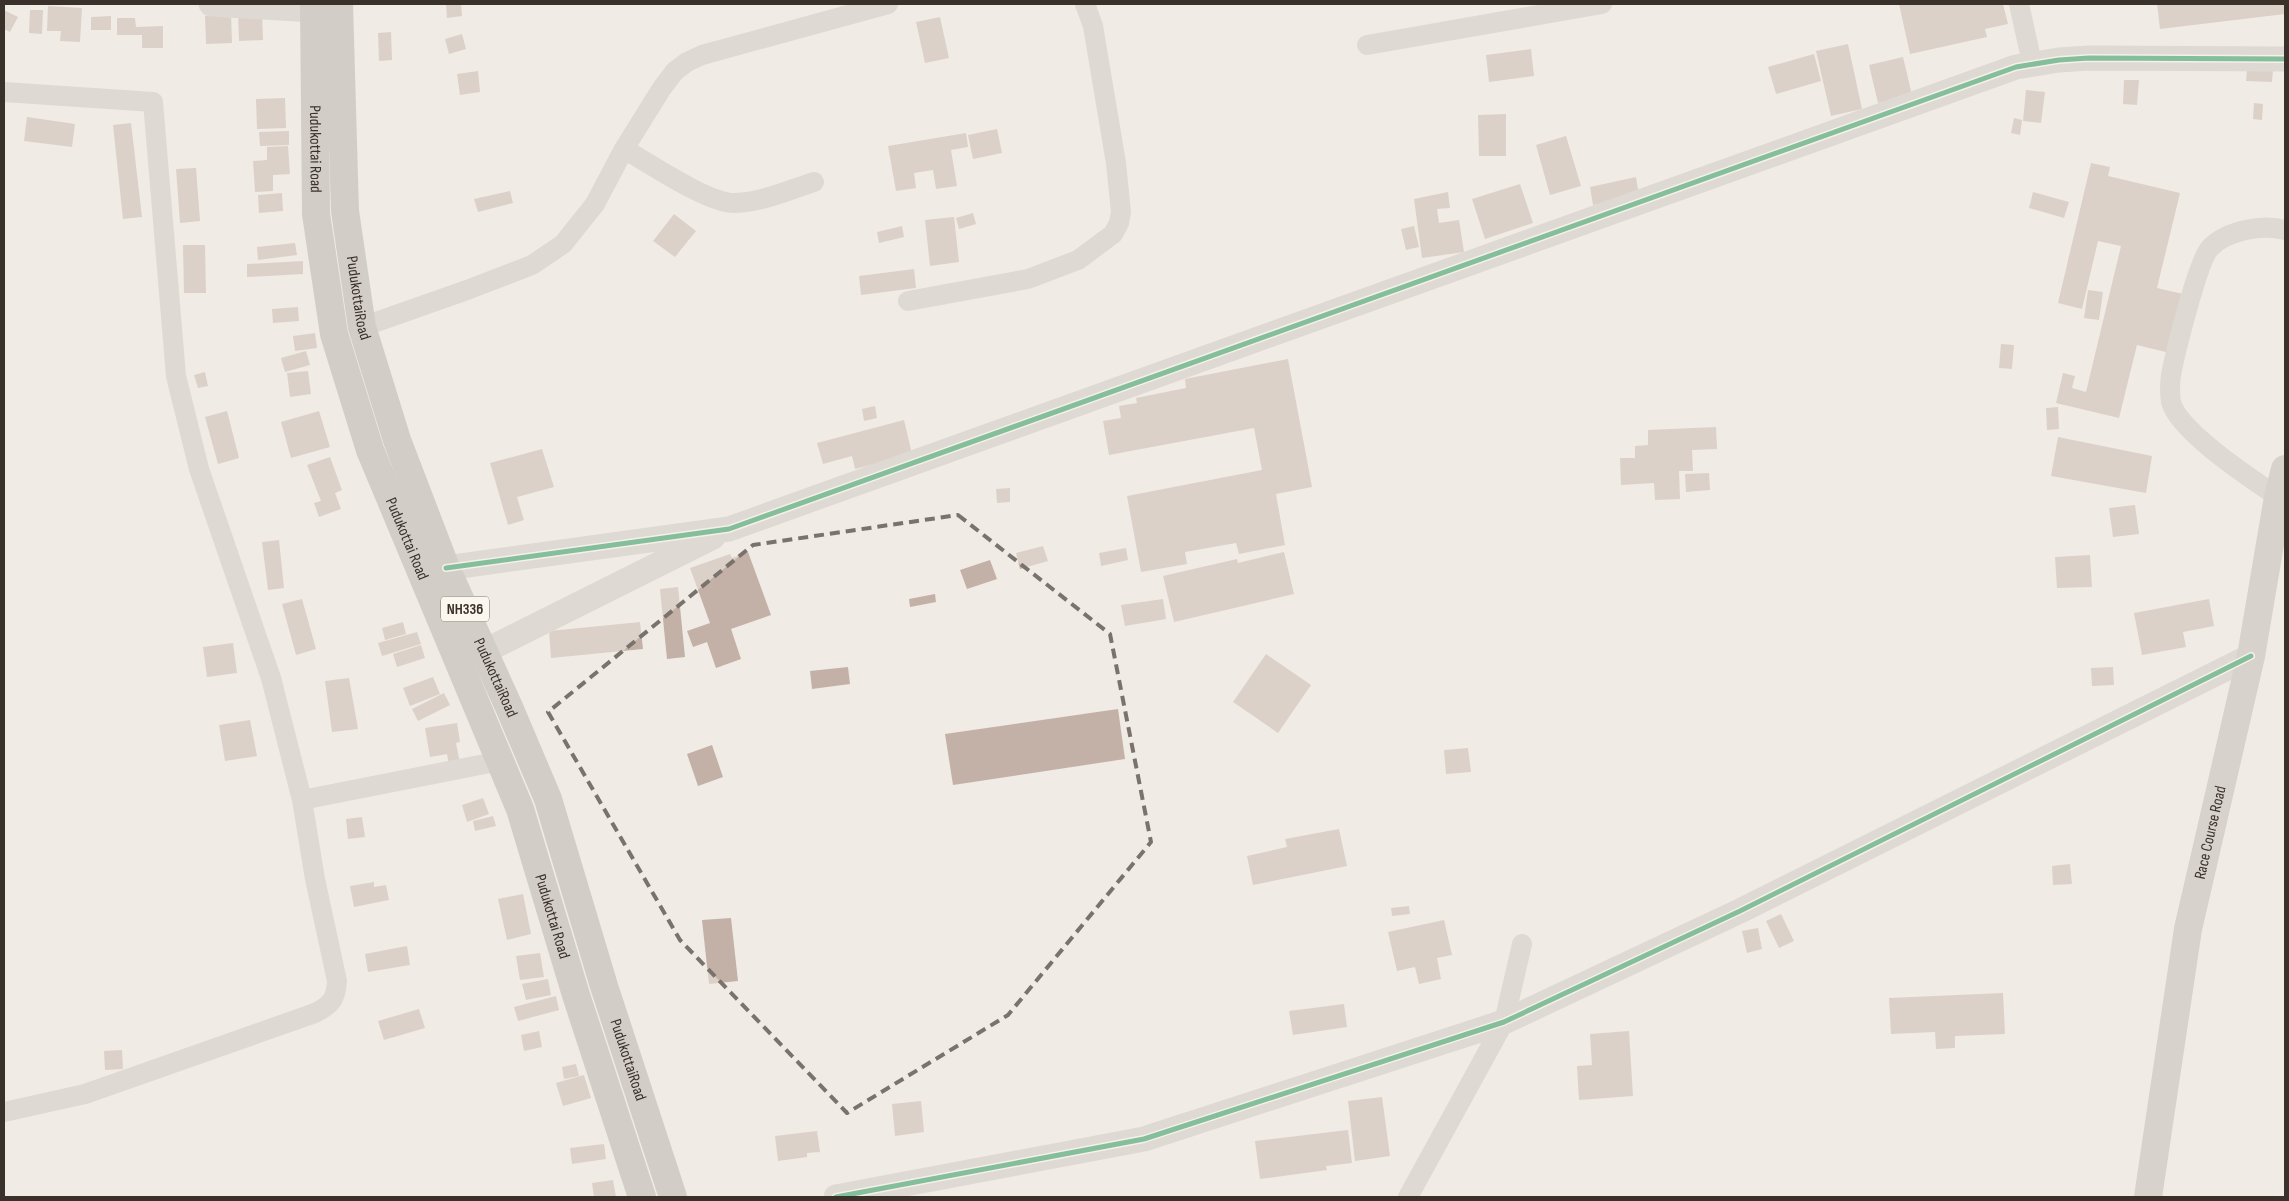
<svg xmlns="http://www.w3.org/2000/svg" width="2289" height="1201" font-family="'Sofia Sans Condensed',sans-serif">
<style>
.building{fill:#c3b1a7}
.lines{fill:none;stroke-linecap:round;stroke-linejoin:round}
.minor{stroke:#c9c3bd;stroke-width:20}
.tertiary{stroke:#c9c3bd;stroke-width:25}
.secondary{stroke:#b9b3ae;stroke-width:28}
.trunk{stroke:#aea9a3;stroke-width:28}
.cycleway-casing{stroke:#fbf6ee;stroke-width:8}
.cycleway{stroke:#00873e;stroke-width:5}
.marked{fill:none;stroke:#7a726c;stroke-width:4;stroke-dasharray:10 6;stroke-linejoin:round}
.labels{text-anchor:middle;dominant-baseline:central;stroke-width:4;stroke-linejoin:round;paint-order:stroke}
.shield{fill:#fbf6ee;stroke:#756c66;stroke-width:1}
.shield-label{font-size:15px;font-weight:bold;fill:#3b312b}
.street-label{font-size:16px;fill:#3b312b;stroke:#fbf6ee}
</style>
<rect width="100%" height="100%" fill="#f0ebe5"/>
<path class="building" d="M446 4H461L462 16 447 18Z
M1899 4H2003L2008 24 1985 29 1987 37 1910 54Z
M2157 4H2285V14L2160 29Z
M48 6 82 8 80 42 60 41 61 31H47Z
M4 10 18 17 10 32 4 29Z
M30 10H43L42 34 29 33Z
M262 11 263 40 239 41 238 12Z
M231 14 232 43 206 44 205 16Z
M111 16V30H91V17Z
M940 17 949 58 925 63 916 22Z
M117 18H135L136 27 163 26V48H142V35H117Z
M391 32 392 60 379 61 378 33Z
M462 34 466 49 449 54 445 39Z
M1848 44 1862 109 1831 116 1816 51Z
M1531 49 1534 76 1489 82 1486 55Z
M1814 54 1821 81 1776 94 1768 67Z
M1903 57 1912 95 1878 103 1869 65Z
M2247 69 2273 70 2272 82 2246 81Z
M478 71 480 92 460 95 457 74Z
M2124 80H2139L2137 105 2123 104Z
M2026 90 2045 92 2041 123 2023 121Z
M285 98 286 128 257 129 256 99Z
M2254 103 2263 104 2262 120 2253 119Z
M1506 114V156H1479L1478 115Z
M27 117 75 124 72 147 24 141Z
M2014 118 2022 120 2020 135 2011 133Z
M131 123 142 217 123 219 113 125Z
M997 129 1002 153 973 159 968 135Z
M289 131V145L260 146 259 132Z
M966 133 968 147 951 150 957 186 936 189 933 170 914 173 916 188 896 191 888 146Z
M1566 136 1581 186 1550 195 1536 145Z
M288 146 290 174 273 175V191L255 192 253 161 267 160V147Z
M2091 163 2110 167 2108 176 2180 193 2157 288 2192 296 2178 355 2137 345 2119 418 2056 403 2063 373 2075 376 2072 388 2086 392 2121 246 2098 241 2082 309 2058 303Z
M196 168 200 221 180 223 176 169Z
M1636 177 1639 196 1593 205 1590 187Z
M1520 184 1533 223 1485 239 1472 199Z
M510 191 513 203 478 212 474 199Z
M1448 192 1450 208 1437 209 1439 223 1459 220 1464 252 1422 258 1414 199Z
M2033 192 2069 202 2064 218 2029 208Z
M282 193 283 211 259 213 258 195Z
M973 213 976 224 959 229 956 218Z
M674 214 696 231 675 257 653 241Z
M954 217 959 262 930 266 925 220Z
M902 226 904 237 879 243 877 232Z
M1414 226 1419 247 1406 250 1401 229Z
M295 243 297 255 258 260 257 247Z
M183 245H205L206 293H184Z
M303 261V274L247 277V264Z
M914 269 916 288 861 295 859 276Z
M2088 290 2103 292 2099 320 2084 318Z
M298 307 299 321 273 323 272 309Z
M315 333 317 348 295 351 293 336Z
M2001 344 2014 345 2012 369 1999 368Z
M306 351 310 365 285 372 281 358Z
M1288 359 1312 487 1276 494 1285 545 1239 554 1236 543 1185 552 1187 564 1141 572 1127 496 1262 470 1254 428 1109 455 1103 421 1121 418 1119 406 1137 403 1136 398 1186 388 1185 379Z
M308 371 311 394 290 397 287 373Z
M205 372 208 386 198 388 194 375Z
M875 406 877 418 864 421 862 409Z
M2058 407 2059 429 2047 430 2046 408Z
M227 411 239 458 218 464 205 417Z
M319 411 330 447 291 458 281 422Z
M904 420 912 454 855 469 852 456 823 464 817 443Z
M1716 427 1717 449 1692 450 1693 471H1679L1680 499 1655 500 1654 483 1621 485 1620 458H1635V446L1648 445V430Z
M2058 437 2152 456 2146 493 2051 476Z
M542 449 554 487 517 497 524 520 508 525 490 463Z
M330 457 342 490 335 493 341 509 319 517 314 503 321 501 307 465Z
M1709 473 1710 490 1686 492 1685 474Z
M1010 488V502L997 503 996 489Z
M2135 505 2139 534 2113 537 2109 508Z
M279 540 284 588 268 590 262 542Z
M1043 546 1048 561 1020 569 1016 553Z
M1126 548 1128 560 1101 566 1099 553Z
M748 552 771 615 731 629 741 659 716 668 707 642 693 647 687 631 710 623 690 568 730 554 732 558Z
M1284 552 1294 594 1174 622 1163 576 1237 559 1238 563Z
M2090 555 2092 587 2057 588 2055 557Z
M990 560 997 579 967 589 960 570Z
M678 587 685 657 667 659 660 589Z
M935 594 936 602 910 607 909 599Z
M302 599 316 649 296 655 282 604Z
M1163 599 1166 619 1125 626 1121 605Z
M2209 599 2214 626 2183 632 2186 647 2142 655 2134 613Z
M403 622 406 634 385 640 382 628Z
M640 622 643 649 551 658 549 631Z
M417 632 421 644 382 656 378 643Z
M233 643 237 673 207 677 203 647Z
M421 645 425 658 397 667 393 654Z
M1266 654 1311 685 1278 733 1233 702Z
M848 667 850 684 812 689 810 671Z
M2113 667 2114 685 2092 686 2091 668Z
M433 677 440 694 410 706 403 688Z
M349 678 358 729 332 732 325 681Z
M444 693 450 705 418 721 412 709Z
M1118 709 1125 759 953 785 945 734Z
M250 720 257 756 225 761 219 725Z
M457 723 460 742 456 743 460 763 449 765 447 754 430 757 425 728Z
M712 745 723 777 698 786 687 754Z
M1468 748 1471 772 1446 774 1444 750Z
M483 798 489 814 467 822 462 805Z
M493 816 496 826 475 831 473 821Z
M362 817 365 837 348 839 346 819Z
M1339 829 1347 866 1253 885 1247 856 1287 847 1285 839Z
M2070 864 2072 884 2053 885 2052 866Z
M374 882V887L386 885 389 900 354 907 350 886Z
M523 894 531 934 507 940 498 899Z
M1409 906 1410 914 1392 916 1391 908Z
M1781 914 1794 941 1779 948 1766 921Z
M731 918 738 981 709 984 702 920Z
M1444 920 1452 955 1437 958 1441 979 1419 984 1415 967 1397 971 1388 932Z
M1758 928 1762 949 1747 953 1742 931Z
M407 946 410 965 368 972 365 954Z
M540 953 544 977 520 980 516 956Z
M548 979 551 995 526 1000 522 984Z
M2003 993 2005 1034 1955 1036V1048L1936 1049 1935 1032 1891 1034 1889 998Z
M556 996 559 1010 518 1021 514 1007Z
M1344 1004 1347 1027 1293 1035 1289 1011Z
M419 1009 425 1028 384 1040 378 1021Z
M539 1031 542 1047 524 1051 521 1035Z
M1629 1031 1633 1096 1579 1100 1577 1066 1592 1065 1590 1034Z
M122 1050 123 1069 105 1070 104 1051Z
M576 1064 579 1076 564 1079 562 1067Z
M584 1075 591 1098 563 1106 556 1083Z
M1382 1097 1390 1156 1355 1161 1348 1101Z
M921 1101 924 1132 895 1136 892 1104Z
M1348 1130 1352 1163 1326 1166 1327 1170 1260 1179 1255 1141Z
M817 1131 820 1152 807 1153V1157L778 1161 775 1136Z
M604 1144 606 1159 572 1164 570 1148Z
M613 1180 616 1197H594L592 1183Z"/>
<g class="lines">
<path class="minor" d="M2019 4 2032 63
M1367 45 1602 4
M4 92 153 102 176 376 199 469 271 678 302 800 315 879 337 981C336 999 331 1005 315 1013L85 1094 4 1112
M624 149C649 163 709 204 735 203 762 202 789 190 814 182
M908 301 1028 279 1078 260 1113 234 1119 223 1121 212 1116 163 1093 26 1085 4
M362 327 467 290 532 265 563 244 595 204 624 149 662 88 675 71 687 62 702 55 888 4
M2278 497C2252 479 2179 432 2171 402 2170 395 2170 382 2171 375 2175 354 2198 260 2210 248 2227 230 2263 224 2285 230
M302 800 500 761
M1408 1197 1504 1022 1522 944"/>
<path class="tertiary" d="M211 4 314 10 333 7
M446 568 729 529 2016 67 2059 60 2089 58 2285 59
M485 651 713 537
M836 1197 1144 1139 1504 1022 1740 911 2251 656"/>
<path class="secondary" id="s1" d="M2148 1197 2188 929 2251 656 2278 497 2285 469"/>
<g class="trunk">
<path id="s2" d="M314 4 316 214 334 334 370 450 520 809 576 995 642 1197"/>
<path id="s3" d="M339 4 345 211 362 327 397 440 446 568 509 707 548 799 604 986 673 1197"/>
</g>
<defs>
<path id="cycleway" d="M446 568 729 529 2016 67 2059 60 2089 58 2285 59
M836 1197 1144 1139 1504 1022 1740 911 2251 656"/>
</defs>
<use href="#cycleway" class="cycleway-casing"/>
<use href="#cycleway" class="cycleway"/>
</g>
<path d="M0 0H2289V1201H0ZM958 515 1110 634 1151 842 1008 1015 847 1113 680 940 548 712 753 545Z" fill="#f0ebe5" fill-opacity=".55" fill-rule="evenodd"/>
<path class="marked" d="M958 515 1110 634 1151 842 1008 1015 847 1113 680 940 548 712 753 545Z"/>
<g class="labels">
<rect class="shield" x="441" y="596.5" width="48" height="25" rx="4"/>
<g class="shield-label">
<text x="465" y="609">NH336</text>
</g>
<g class="street-label">
<text stroke="none"><textPath href="#s2" startOffset="145">Pudukottai Road</textPath></text>
<text stroke="none"><textPath href="#s3" startOffset="295">PudukottaiRoad</textPath></text>
<text stroke="none"><textPath href="#s2" startOffset="549">Pudukottai Road</textPath></text>
<text stroke="none"><textPath href="#s3" startOffset="700">PudukottaiRoad</textPath></text>
<text stroke="none"><textPath href="#s1" startOffset="370">Race Course Road</textPath></text>
<text stroke="none"><textPath href="#s2" startOffset="954">Pudukottai Road</textPath></text>
<text stroke="none"><textPath href="#s3" startOffset="1105">PudukottaiRoad</textPath></text>
</g>
</g>
<rect width="2289" height="1201" fill="none" stroke="#3b312b" stroke-width="10"/>
</svg>
